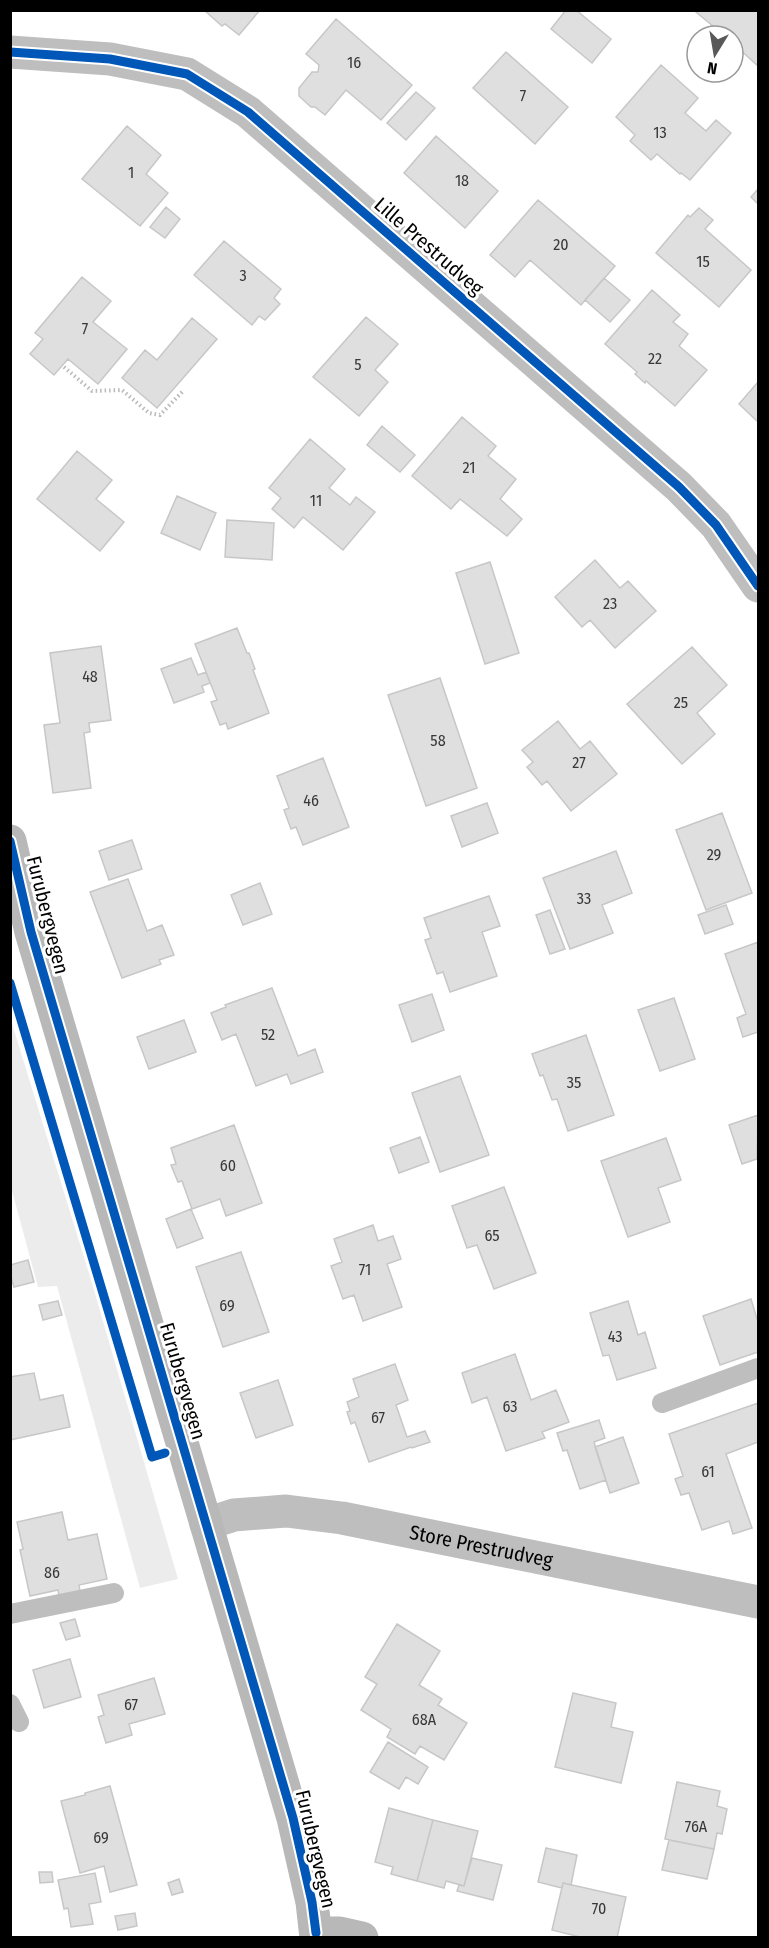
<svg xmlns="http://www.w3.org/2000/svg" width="769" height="1948" font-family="'Fira Sans Condensed',sans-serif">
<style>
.green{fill:#ececec}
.building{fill:#dfdfdf;stroke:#c7c7c7;stroke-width:1.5}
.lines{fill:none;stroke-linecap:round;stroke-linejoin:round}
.path{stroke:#b9b9b9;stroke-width:4;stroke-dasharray:1.5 3;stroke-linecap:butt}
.service{stroke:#bebebe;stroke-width:20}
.minor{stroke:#bebebe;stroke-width:33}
.secondary{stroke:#b8b8b8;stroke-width:33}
.cycleway-casing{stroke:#fff;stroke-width:13}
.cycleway{stroke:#0057b8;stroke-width:9}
.labels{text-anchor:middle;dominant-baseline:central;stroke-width:6;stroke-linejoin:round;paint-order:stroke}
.number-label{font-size:16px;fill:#383838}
.street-label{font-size:20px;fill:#000;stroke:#fff}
</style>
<rect width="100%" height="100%" fill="#fff"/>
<path class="green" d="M10 1017 91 1280 178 1579 140 1588 57 1286 38 1287 11 1187Z"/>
<path class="building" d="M204 10H260L239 35 225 24 222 26Z
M566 10H576L611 39 592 63 551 29Z
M697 10H758V66L736 46 733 49V36H725L696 12Z
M336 19 412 85 381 120 346 90 325 115 315 107H311L299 96V88L312 72H318L319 65 306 54Z
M506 52 568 107 535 144 473 88Z
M661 65 698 98 685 113 706 131 716 120 731 133 690 180 681 173 680 174 657 154 651 160 630 141 635 135 616 117Z
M416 92 435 108 406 140 387 123Z
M127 126 161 155 146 174 168 193 140 226 82 179Z
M436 136 498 191 465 228 404 173Z
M758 189V204L751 197Z
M538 200 615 266 581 305 530 260 515 277 490 255Z
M166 207 180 219 165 238 150 227Z
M699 208 713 220 705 229 751 270 719 307 656 253 688 215 690 217Z
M224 241 281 289 274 298 280 304 265 320 259 316 252 325 194 275Z
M82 277 111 301 93 322 127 349 98 384 68 359 54 375 30 354 43 339 35 333Z
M604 278 630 300 610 322 585 300Z
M652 290 680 315 673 322 688 334 679 346 707 370 675 406 646 381 645 383 635 374 637 372 605 344Z
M366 317 398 344 375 370 388 382 359 416 313 377Z
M192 318 217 339 157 408 122 378 145 350 157 360Z
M758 382V422L739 404Z
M462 417 496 446 488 456 516 479 500 499 522 519 507 536 460 499 451 509 412 476Z
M382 426 415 455 400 472 367 445Z
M310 439 345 469 329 488 350 505 356 497 375 512 343 550 303 517 294 528 272 509 281 498 269 488Z
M77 451 112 480 96 499 124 522 100 551 37 499Z
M177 496 216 513 200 550 161 533Z
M227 520 274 523 272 560 225 557Z
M595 560 620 588 628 581 656 611 615 648 590 620 582 627 555 597Z
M490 562 519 653 485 664 456 573Z
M237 628 247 653H249L255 669 253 670 269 713 228 729 226 723 220 725 211 702 217 700 195 644Z
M101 646 111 720 89 723 90 732 84 733 91 788 53 793 44 725 60 723 50 653Z
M692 647 727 685 697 713 715 734 682 764 627 704Z
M191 658 198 675 206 672 210 683 202 686 204 692 174 703 161 669Z
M440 678 477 788 426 806 388 695Z
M558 721 580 749 590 741 617 774 571 811 547 781 542 785 527 767 533 762 522 750Z
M323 758 349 827 303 845 296 827 291 829 284 810 289 808 277 776Z
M487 803 498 833 462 847 451 816Z
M722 813 752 893 706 910 676 830Z
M132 840 142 869 109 880 99 851Z
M616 851 632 893 602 905 613 933 570 949 543 878Z
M128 879 147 931 162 925 174 955 159 960 161 964 122 978 90 892Z
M260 883 272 914 243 925 231 895Z
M489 896 500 926 482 932 497 976 450 992 443 972 437 974 425 940 431 938 424 918Z
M726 905 733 924 705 934 698 915Z
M550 910 565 949 550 954 536 915Z
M758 942V1032L743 1037 737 1018 746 1014 725 954Z
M272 988 298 1056 315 1049 323 1072 291 1084 287 1074 256 1086 236 1034 222 1040 211 1013 226 1007 225 1005Z
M432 994 444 1030 412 1042 399 1005Z
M674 998 695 1059 660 1071 638 1010Z
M184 1020 196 1052 149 1069 137 1037Z
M586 1035 614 1115 568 1131 557 1099 552 1100 543 1075 540 1076 532 1054Z
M460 1076 489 1155 440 1172 412 1093Z
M758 1115 757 1159 742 1164 729 1125Z
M234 1125 262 1203 226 1216 220 1199 192 1209 182 1181 178 1182 171 1165 176 1164 171 1148Z
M420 1137 429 1162 399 1173 390 1148Z
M666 1138 681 1180 658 1188 670 1222 628 1237 601 1161Z
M504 1187 536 1273 494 1289 477 1245 467 1248 452 1206Z
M191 1209 203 1238 177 1248 166 1219Z
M373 1225 378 1241 393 1236 401 1259 387 1264 402 1307 363 1321 354 1295 343 1299 331 1266 342 1262 334 1239Z
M241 1252 269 1332 223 1347 196 1267Z
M28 1260 34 1282 14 1287 10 1274V1265Z
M751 1299 758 1322V1352L720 1365 703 1316Z
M58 1301 62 1315 43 1320 39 1305Z
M628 1301 638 1335 645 1332 656 1368 617 1380 609 1355 603 1356 590 1313Z
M515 1354 531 1400 556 1390 569 1422 542 1432 545 1438 506 1451 487 1397 472 1403 462 1373Z
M395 1364 408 1400 396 1405 407 1437 425 1431 430 1442 412 1448 411 1447 369 1462 355 1422 351 1424 347 1412 350 1411 347 1402 359 1397 353 1379Z
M34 1373 40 1400 63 1395 70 1427 10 1440V1377Z
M278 1380 293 1425 256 1438 240 1393Z
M758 1403V1442L726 1454 752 1528 733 1534 729 1521 702 1530 689 1493 681 1495 675 1479 683 1476 669 1434Z
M599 1420 605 1438 594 1442 606 1480 580 1489 567 1450 563 1451 557 1433Z
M623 1437 639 1483 610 1493 595 1447Z
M62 1512 68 1540 97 1534 107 1579 79 1585 80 1591 59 1596 58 1590 30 1596 20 1550 23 1549 17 1522Z
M75 1619 80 1636 66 1640 60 1623Z
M397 1624 440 1651 419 1685 442 1699 438 1705 467 1723 444 1760 420 1746 415 1754 387 1737 391 1729 361 1710 377 1684 365 1677Z
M70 1659 81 1697 44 1708 33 1670Z
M154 1678 165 1714 129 1724 132 1735 106 1743 98 1717 104 1715 98 1695Z
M573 1693 616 1703 611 1727 633 1732 621 1783 555 1767Z
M388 1742 428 1767 418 1784 406 1777 399 1789 370 1772Z
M677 1782 720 1791 717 1806 727 1809 722 1834 717 1833 714 1849 665 1839Z
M110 1786 137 1885 110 1892 104 1866 80 1873 61 1801 85 1795V1793Z
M389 1808 433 1820 417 1881 391 1874 393 1867 375 1862Z
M433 1820 478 1831 464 1886 446 1881 444 1888 417 1881Z
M669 1840 714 1849 707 1879 662 1870Z
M546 1848 577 1855 571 1885 563 1883 562 1888 538 1882Z
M472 1858 502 1865 493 1900 457 1891 459 1885 464 1886Z
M39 1872H52L53 1882 40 1883Z
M95 1873 101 1902 89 1904 93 1924 71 1927 68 1908 64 1909 58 1880Z
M179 1879 183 1892 172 1895 168 1883Z
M563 1883 626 1897 617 1938H584L552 1930Z
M135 1913 137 1926 118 1930 115 1916Z"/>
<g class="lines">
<path class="path" d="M64 367 92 391 122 390 149 413 160 415 183 391"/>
<path class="service" d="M662 1403 758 1368
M10 1614 114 1593
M10 1704 19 1722"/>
<g class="minor">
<path d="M10 52 110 59 187 74 248 112 679 487 716 525 758 586"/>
<path id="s1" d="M206 1524 234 1515 286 1511 342 1518 758 1602"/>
</g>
<path class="secondary" d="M10 841 31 932 293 1818 312 1902 316 1938
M316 1933H340L362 1938"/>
<defs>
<path id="cycleway" d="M10 52 110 59 187 74 248 112 679 487 716 525 758 586
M10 841 31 932 293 1818 312 1902 316 1933
M10 983 152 1457 165 1453"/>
</defs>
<use href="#cycleway" class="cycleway-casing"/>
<use href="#cycleway" class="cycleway"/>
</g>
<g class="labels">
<g class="number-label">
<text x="354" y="62">16</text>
<text x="523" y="95">7</text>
<text x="660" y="132">13</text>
<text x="131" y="172">1</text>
<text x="462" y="180">18</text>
<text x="561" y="244">20</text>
<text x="703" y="261">15</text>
<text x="243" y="275">3</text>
<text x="85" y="328">7</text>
<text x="655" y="358">22</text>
<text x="358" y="364">5</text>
<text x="469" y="467">21</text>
<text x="316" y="500">11</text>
<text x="610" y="603">23</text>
<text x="90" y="676">48</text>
<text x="681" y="702">25</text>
<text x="438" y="740">58</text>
<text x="579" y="762">27</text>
<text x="311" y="800">46</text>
<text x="714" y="854">29</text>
<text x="584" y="898">33</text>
<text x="268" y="1034">52</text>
<text x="574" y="1082">35</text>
<text x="228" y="1165">60</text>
<text x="492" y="1235">65</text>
<text x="365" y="1269">71</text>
<text x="227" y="1305">69</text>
<text x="615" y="1336">43</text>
<text x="510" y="1406">63</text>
<text x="378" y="1417">67</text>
<text x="708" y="1471">61</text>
<text x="52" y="1572">86</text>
<text x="131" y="1704">67</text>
<text x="424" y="1719">68A</text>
<text x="696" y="1826">76A</text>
<text x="101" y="1837">69</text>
<text x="599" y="1908">70</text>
</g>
<g class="street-label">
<text transform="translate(429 246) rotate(41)">Lille Prestrudveg</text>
<text transform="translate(48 915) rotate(76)">Furubergvegen</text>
<text transform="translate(183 1381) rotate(74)">Furubergvegen</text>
<text stroke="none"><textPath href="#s1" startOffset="280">Store Prestrudveg</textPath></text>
<text transform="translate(316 1849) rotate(77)">Furubergvegen</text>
</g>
</g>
<rect width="769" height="1948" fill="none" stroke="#000000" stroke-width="24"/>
<g transform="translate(715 54) rotate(191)"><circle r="28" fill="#ffffff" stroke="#999999" stroke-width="1.5"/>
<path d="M0-4.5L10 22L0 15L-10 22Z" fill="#595959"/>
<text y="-9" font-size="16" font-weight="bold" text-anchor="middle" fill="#000000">N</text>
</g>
</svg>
